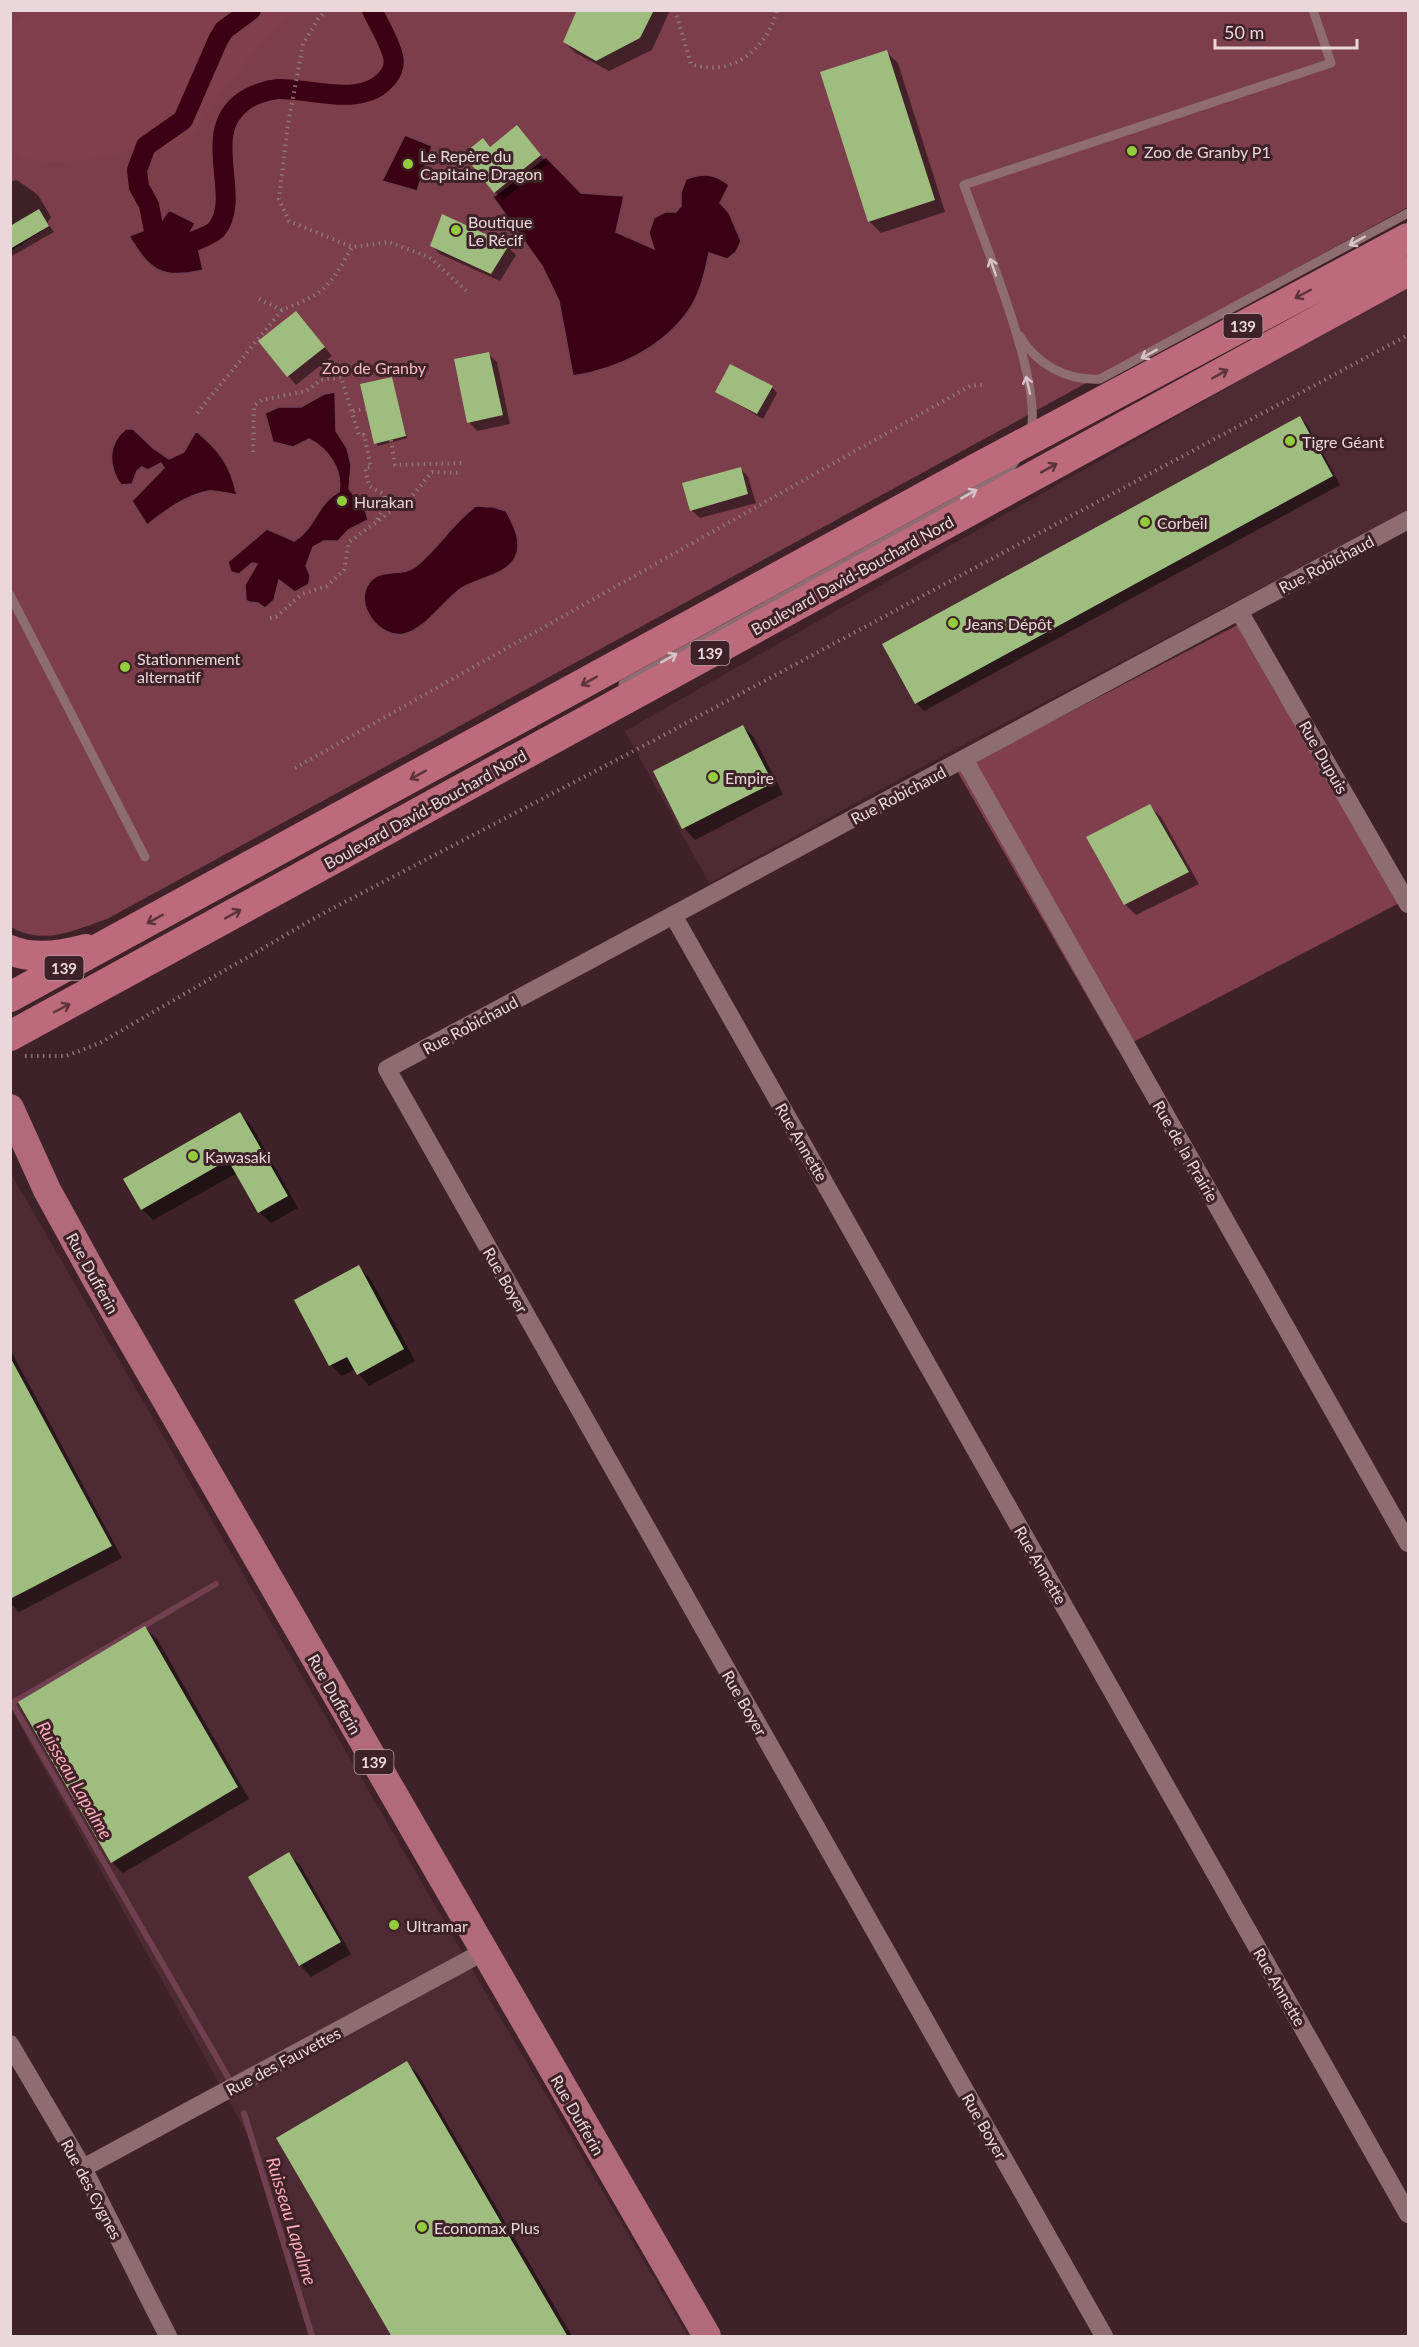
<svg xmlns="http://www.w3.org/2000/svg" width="1419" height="2347" font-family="Lato,sans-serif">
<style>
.built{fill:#4e2b33}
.green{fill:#7d3e4c}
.forest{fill:#803f4d}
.water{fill:#3c0015;stroke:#704050;stroke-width:1.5}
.shadow{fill:#0007}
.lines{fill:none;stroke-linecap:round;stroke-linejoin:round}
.stream{stroke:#704050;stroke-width:6}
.canal{stroke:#3c0015;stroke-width:20}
.building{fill:#9fbd7f}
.path{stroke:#8d7579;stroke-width:4;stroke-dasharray:1.5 4.5;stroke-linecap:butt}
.service{stroke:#8d6c72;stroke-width:9}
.minor{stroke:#8d6c72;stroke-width:18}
.primary{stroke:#b06a79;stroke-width:28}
.trunk{stroke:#bc6a7c;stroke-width:30}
.oneway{stroke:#d7c2c5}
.oneway2{stroke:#5e343c}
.poi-dot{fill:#93cd3d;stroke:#3e2227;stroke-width:2}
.labels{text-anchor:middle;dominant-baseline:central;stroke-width:6;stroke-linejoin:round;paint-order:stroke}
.shield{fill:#3e2227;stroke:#b6a1a4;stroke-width:1.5}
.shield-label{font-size:15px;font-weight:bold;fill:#ead7da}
.poi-label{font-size:16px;fill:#ead7da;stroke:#3e2227;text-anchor:start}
.park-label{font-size:16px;fill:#f7bac4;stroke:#3e2227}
.street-label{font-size:16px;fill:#ead7da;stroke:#3e2227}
.water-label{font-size:18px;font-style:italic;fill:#fcabba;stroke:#3e2227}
</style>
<rect width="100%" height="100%" fill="#3e2227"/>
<path class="built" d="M1408 285V511L946 754 709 883 625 731Z
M10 1172 484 1990 688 2336H312L310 2333 258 2153 11 1709Z"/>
<path class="green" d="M11 11H1408V207L107 919C74 930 44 946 11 927V251L42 231 51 217 38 195 17 180 11 181Z"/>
<path class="forest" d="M27 11V10L292 11 228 82 193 134 149 155 146 146C108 155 44 175 11 150V27Z
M1247 620 1405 900 1118 1050 957 771Z"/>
<path class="water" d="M405 135 432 146 417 191 382 181Z
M546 157 581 193 624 196 616 232 654 249 649 233 654 218 665 212H676L681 206V193L686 179C704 173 714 173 729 185L720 203 729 213 741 241 736 252 727 259 709 253C705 272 700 294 689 310 663 348 617 369 573 376L559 301 542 266 493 197Z
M169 210 195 223 184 245 197 243 203 270C162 280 150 271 129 236L145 230 154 231Z
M335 392 336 431 347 448 351 465 349 489 366 512 368 520 348 530 338 541H324L313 547 306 566 310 575 309 584 295 592 279 580 274 600 265 608 258 603 249 602 246 600 245 585 257 564 252 563 239 574 231 572 228 562 267 529 294 541C316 528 317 503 339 492 343 469 328 449 309 439L293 447 273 442 265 413 279 407H301L324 394Z
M126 429H133L153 448 169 459 184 452 196 431C219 450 230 464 237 495 228 494 217 490 209 491 186 495 165 511 147 525L132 501 164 468 161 463 148 470 142 467 137 471 132 484 121 485C108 466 107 444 126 429Z
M476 506 493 507 506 511C514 525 523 543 515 558 505 576 476 578 460 589 443 602 424 630 404 634 380 639 353 605 369 583 381 567 402 577 415 567 438 549 452 523 476 506Z"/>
<path class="shadow" d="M579 10H670L652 50 609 71 576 53 564 42Z
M886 52 898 63 945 212 881 233 869 221Z
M525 136 548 164 503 200 495 192 491 148Z
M39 211 54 232 10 257V228Z
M432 246 508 247 516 255 500 281 440 254Z
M304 322 332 356 296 385 260 342Z
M488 354 497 362 510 424 477 431 469 422Z
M391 379 407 438 378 446 376 443Z
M772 387 777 393 763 419 717 392Z
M1300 418 1308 426 1340 485 924 711 916 703Z
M740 468 748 477 756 503 700 518 691 510Z
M743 726 754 738 783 794 695 840 684 828 655 772Z
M1150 806 1161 817 1199 884 1136 915 1125 904Z
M240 1114 251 1125 298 1208 271 1223 259 1212 237 1173 153 1220 142 1209Z
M358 1267 370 1278 415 1361 369 1386 355 1369 342 1376 331 1365Z
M10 1349 122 1558 19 1612 10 1603Z
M145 1628 157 1639 249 1799 123 1873 112 1862Z
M289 1854 300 1865 351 1954 311 1977 300 1965Z
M407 2063 418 2074 572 2336H394Z"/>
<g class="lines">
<path class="stream" d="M216 1584 12 1703 228 2077
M244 2113 312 2336"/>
<path class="canal" d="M154 231 149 205 139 187 137 170 146 146 183 120 218 40 224 30 251 10
M184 246C192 241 210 236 216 230 244 197 198 133 244 101 252 95 267 90 278 89 311 88 364 109 388 77 393 71 395 65 393 56 389 40 379 25 372 10"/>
</g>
<path class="building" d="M577 10H654L640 38 596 61 563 42Z
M887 50 935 200 868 222 820 72Z
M517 125 541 155 494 193 463 154 483 138 490 147Z
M39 209 49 226 10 249V226Z
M442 214 509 245 491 274 430 246Z
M296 311 325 347 287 377 258 341Z
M489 352 503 415 467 423 454 359Z
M730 364 773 386 757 414 715 392Z
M392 377 406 436 374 444 360 384Z
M1300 416 1333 476 915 704 882 644Z
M741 467 748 494 690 511 682 483Z
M743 725 773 783 682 829 653 771Z
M1150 804 1189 872 1124 905 1086 837Z
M240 1112 288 1196 258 1213 228 1160 141 1210 123 1179Z
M359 1265 404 1349 357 1375 347 1357 329 1366 294 1300Z
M10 1357 112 1546 10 1599Z
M145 1626 238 1787 111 1863 18 1702Z
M289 1852 341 1942 299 1966 248 1877Z
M407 2061 568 2337H392L276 2138Z"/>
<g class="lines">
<path class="path" d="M327 10 318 19 303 44 288 124 279 199 289 221 352 247 389 242 429 257 469 293
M675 10 691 64C732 78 767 49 777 10
M259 299 282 310C325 293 329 288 352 247
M353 411 366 409
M197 413 282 310
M391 440 395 465 463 463
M253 452 254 406 262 400 306 391 321 380 341 377 359 435H364L371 467 365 468 369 486 385 495V504L376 522
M270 618 276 617 302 594 327 586 344 570 349 542 412 496 432 472 462 473
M295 768 970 386 983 385
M25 1056H66L100 1043 320 915 647 744 1408 335"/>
<path class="service" d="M1019 335C1036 364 1066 381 1100 379L1408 213
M1031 431C1042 378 983 240 964 185L1331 63 1313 10
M10 595 145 857
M623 684 992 482 1010 468 1018 457"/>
<path class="minor" d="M1239 611 1408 904
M964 759 1408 1543
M673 915 1408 2214
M10 2044 83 2168 168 2336
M83 2168 483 1952
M1104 2336 387 1069 1408 520"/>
<path class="primary" d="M10 1108 47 1190 96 1279 707 2336"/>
<path class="trunk" d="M10 950C33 960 64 955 86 949
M10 997 977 468 1408 238
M10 1036 1408 271"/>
</g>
<defs><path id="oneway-shaft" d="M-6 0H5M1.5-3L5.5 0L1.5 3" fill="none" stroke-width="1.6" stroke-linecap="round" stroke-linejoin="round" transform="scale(1.5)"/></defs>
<g class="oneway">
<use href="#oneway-shaft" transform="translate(1357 241) rotate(151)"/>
<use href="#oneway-shaft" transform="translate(993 267) rotate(-109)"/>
<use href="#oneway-shaft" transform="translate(1149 354) rotate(151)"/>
<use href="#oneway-shaft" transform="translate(1028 385) rotate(-103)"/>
<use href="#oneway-shaft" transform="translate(969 494) rotate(-29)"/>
<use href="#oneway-shaft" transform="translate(669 658) rotate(-29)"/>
</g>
<g class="oneway2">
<use href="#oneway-shaft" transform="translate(1303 294) rotate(152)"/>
<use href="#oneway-shaft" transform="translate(1220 374) rotate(-29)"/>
<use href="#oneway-shaft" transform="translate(1049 468) rotate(-29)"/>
<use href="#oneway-shaft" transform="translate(589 681) rotate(151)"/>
<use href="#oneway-shaft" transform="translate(418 775) rotate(151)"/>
<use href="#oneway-shaft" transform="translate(233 914) rotate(-29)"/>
<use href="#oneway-shaft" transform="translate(155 919) rotate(151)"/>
<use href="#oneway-shaft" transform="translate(62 1008) rotate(-28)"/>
</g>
<g class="poi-dot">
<circle cx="1132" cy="151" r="6"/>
<circle cx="408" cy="164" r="6"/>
<circle cx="456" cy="230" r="6"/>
<circle cx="1290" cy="441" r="6"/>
<circle cx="342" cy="501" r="6"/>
<circle cx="1145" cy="522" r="6"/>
<circle cx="953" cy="623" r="6"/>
<circle cx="125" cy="667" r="6"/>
<circle cx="713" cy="777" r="6"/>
<circle cx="193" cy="1156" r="6"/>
<circle cx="394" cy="1925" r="6"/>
<circle cx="422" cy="2227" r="6"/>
</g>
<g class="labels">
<g class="shield">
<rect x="1223.5" y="314" width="39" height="24" rx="4.5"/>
<rect x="690.5" y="641" width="39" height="24" rx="4.5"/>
<rect x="44.5" y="956" width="39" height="24" rx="4.5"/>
<rect x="354.5" y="1750" width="39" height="24" rx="4.5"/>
</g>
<g class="shield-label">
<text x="1243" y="326">139</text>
<text x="710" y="653">139</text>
<text x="64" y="968">139</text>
<text x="374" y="1762">139</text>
</g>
<g class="poi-label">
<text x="1144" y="151">Zoo de Granby P1</text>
<text x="420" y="155">Le Repère du<tspan x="420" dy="18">Capitaine Dragon</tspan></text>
<text x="468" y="221">Boutique<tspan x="468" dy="18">Le Récif</tspan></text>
<text x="1302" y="441">Tigre Géant</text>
<text x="354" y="501">Hurakan</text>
<text x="1157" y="522">Corbeil</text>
<text x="965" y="623">Jeans Dépôt</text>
<text x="137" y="658">Stationnement<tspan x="137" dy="18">alternatif</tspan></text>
<text x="725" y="777">Empire</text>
<text x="205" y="1156">Kawasaki</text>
<text x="406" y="1925">Ultramar</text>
<text x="434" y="2227">Economax Plus</text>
</g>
<g class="park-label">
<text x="374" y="367">Zoo de Granby</text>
</g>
<g class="street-label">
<text transform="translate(1326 564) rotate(-28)">Rue Robichaud</text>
<text transform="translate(852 575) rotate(-29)">Boulevard David-Bouchard Nord</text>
<text transform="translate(1324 757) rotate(60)">Rue Dupuis</text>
<text transform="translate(898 795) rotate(-28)">Rue Robichaud</text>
<text transform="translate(425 809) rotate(-29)">Boulevard David-Bouchard Nord</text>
<text transform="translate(470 1025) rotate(-28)">Rue Robichaud</text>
<text transform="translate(802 1142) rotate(60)">Rue Annette</text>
<text transform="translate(1186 1151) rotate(60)">Rue de la Prairie</text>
<text transform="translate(93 1273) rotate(61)">Rue Dufferin</text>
<text transform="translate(506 1280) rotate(60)">Rue Boyer</text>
<text transform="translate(1041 1565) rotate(60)">Rue Annette</text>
<text transform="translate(335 1694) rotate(60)">Rue Dufferin</text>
<text transform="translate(745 1703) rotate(60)">Rue Boyer</text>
<text transform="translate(1280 1987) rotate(60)">Rue Annette</text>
<text transform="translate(283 2061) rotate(-28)">Rue des Fauvettes</text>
<text transform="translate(578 2115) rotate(60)">Rue Dufferin</text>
<text transform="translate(985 2126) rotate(60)">Rue Boyer</text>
<text transform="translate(92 2189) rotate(62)">Rue des Cygnes</text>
</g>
<g class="water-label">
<text transform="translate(75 1780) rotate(60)">Ruisseau Lapalme</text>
<text transform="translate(292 2221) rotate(73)">Ruisseau Lapalme</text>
</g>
</g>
<rect width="1419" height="2347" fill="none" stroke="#ead7da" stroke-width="24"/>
<path d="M1215 39v9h142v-9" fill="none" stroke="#ead7da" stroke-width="3"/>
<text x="1224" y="39" font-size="18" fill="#ead7da" stroke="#3e2227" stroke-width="4.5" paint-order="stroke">50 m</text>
</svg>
